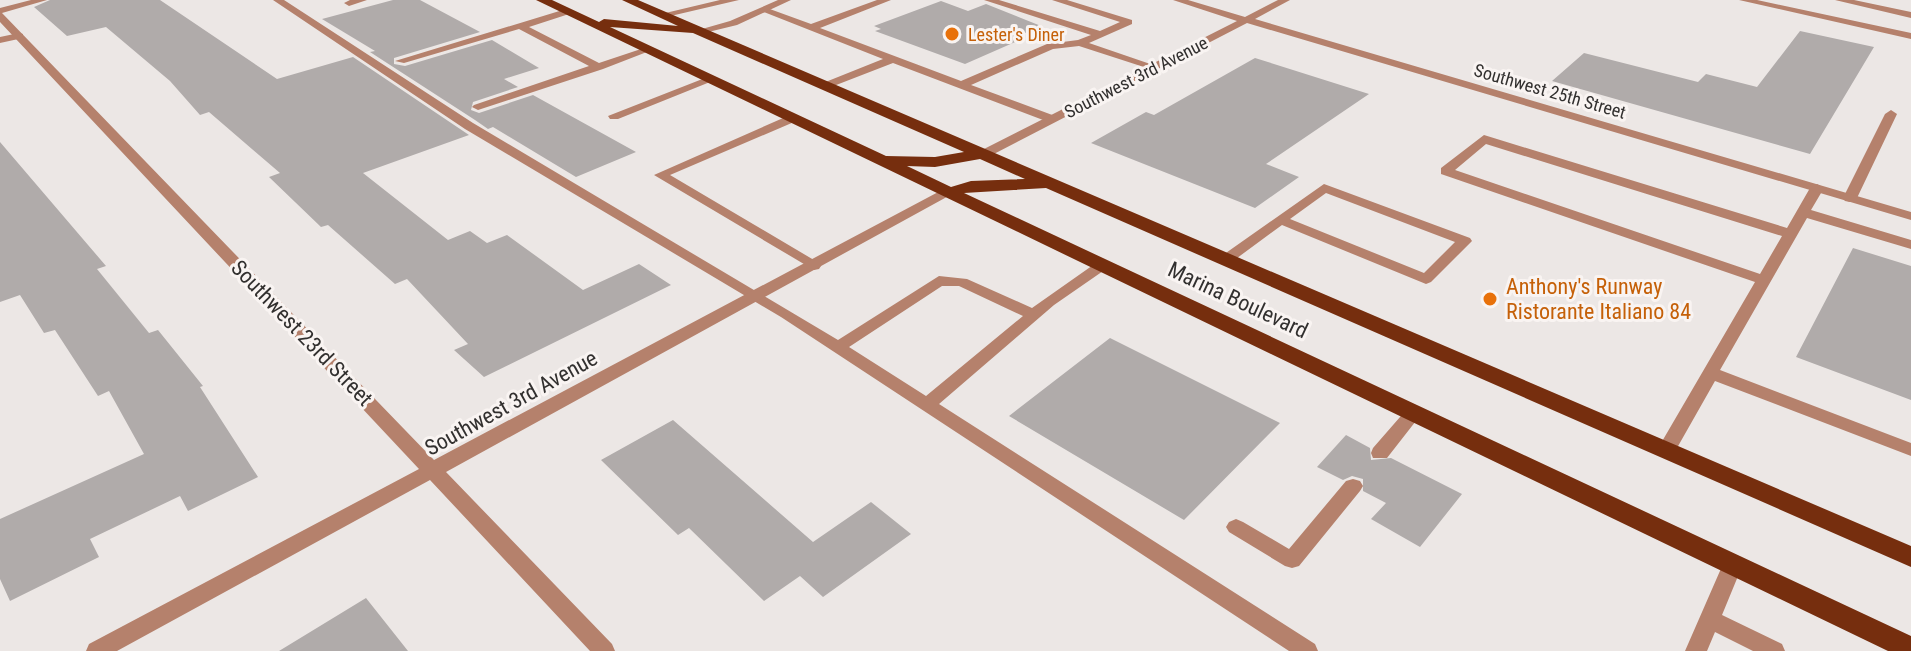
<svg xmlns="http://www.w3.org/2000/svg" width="1911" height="651" font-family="'Roboto Condensed',sans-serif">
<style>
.building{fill:#b0abaa}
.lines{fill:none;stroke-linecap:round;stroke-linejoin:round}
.lane{fill:#b5816c;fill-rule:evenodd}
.street{fill:#b5816c;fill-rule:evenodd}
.primary{fill:#762e0e;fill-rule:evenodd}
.food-dot{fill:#e8710a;stroke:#f9f4f2;stroke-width:3}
.labels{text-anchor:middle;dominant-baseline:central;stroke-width:6;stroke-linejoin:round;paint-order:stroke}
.far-food-label{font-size:18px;fill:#c56008;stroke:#f9f4f2;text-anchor:start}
.far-street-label{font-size:18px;fill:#32302f;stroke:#f9f4f2}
.food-label{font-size:22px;fill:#c56008;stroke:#f9f4f2;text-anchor:start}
.street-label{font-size:22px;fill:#32302f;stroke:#f9f4f2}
</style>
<rect width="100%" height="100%" fill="#ece7e5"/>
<path class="building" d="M50 0H160L277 79 353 57 469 135 363 173 448 240 470 231 487 243 507 235 583 290 639 264 671 285 484 377 454 350 468 344 407 279 395 284 328 225 321 227 269 177 280 173 209 112 200 115 170 81 106 27 67 36 34 7Z
M393 0H420L480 32 394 58V64L405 66 492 40 539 68 504 79 518 87 473 102 471 110 479 113 533 95 636 152 576 177 493 127 488 129 475 120 370 52 375 51 322 19Z
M941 1 968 11 986 4 1041 26 1016 37 1022 39 965 64 875 31 881 29 874 26Z
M1800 31 1874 47 1810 154 1552 81 1584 53 1698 82 1706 74 1757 87Z
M1255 58 1369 94 1266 164 1299 177 1255 208 1091 143 1146 112 1154 115Z
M0 142 106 266 97 269 149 333 158 330 203 386 200 387 258 477 188 511 180 496 90 539 99 557 10 601 0 579V519L144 454 109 391 98 396 55 330 44 333 20 295 0 302Z
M1853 248 1911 266V400L1796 357Z
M1110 338 1280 423 1184 520 1009 416Z
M673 420 813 542 871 502 911 534 823 597 800 576 764 601 689 528 678 535 601 460Z
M1346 435 1370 448 1371 460 1391 458 1462 494 1420 547 1371 519 1386 503 1363 491V479L1352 476 1343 480 1317 467Z
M366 598 408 651H279Z"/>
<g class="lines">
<path class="lane" d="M273 0H284L473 123 838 340 939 276 967 279 1032 308 1096 263H1106L1108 266 1106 269 1054 305 939 404 1315 644 1318 651H1289L781 317 465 129ZM942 286H959L1023 316 926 396 849 347Z
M367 0 349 6 344 3 350 0Z
M877 0H891L820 28 961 81 1047 44 1078 40 1091 35 984 0H999L1100 31 1120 22 1052 0H1067L1132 20V24L1089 43 1159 67 1150 69 1079 46 1053 49 971 85 1055 116 1057 119 1051 123 893 63 831 87H823V83L883 59 759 10 767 8 811 24Z
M1835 0H1854L1911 12V18Z
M566 9 569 10V14L529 27 599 63 647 47 652 50 603 69 478 110 472 107 474 105 589 66 519 29 404 63 395 61Z
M19 33 23 34V38L0 43V37Z
M705 78 715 80 618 119H610L608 116Z
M1891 110 1897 114 1857 198 1850 202 1845 201 1843 198 1885 114Z
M790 115 794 116V122L670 175 819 263 821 266 819 269 814 270 654 175Z
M1484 135 1787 228 1810 188 1817 184 1824 188 1811 210 1911 240V249L1807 218 1720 370 1911 443V456L1715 381 1673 455H1659L1657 450 1755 282 1441 174V168ZM1486 144 1782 236 1760 274 1455 170Z
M1324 184 1470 238 1472 241 1431 282 1426 284 1282 225 1233 261H1223L1221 258 1223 255ZM1326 193 1455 242 1424 273 1290 219Z
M1413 407 1419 409 1422 413 1419 417 1387 458H1373L1371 453 1373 448 1407 409Z
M1353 479 1360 481 1363 486 1360 491 1299 566 1292 568 1285 566 1229 532 1226 527 1229 522 1236 519 1243 522 1289 549 1346 481Z
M1733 556 1740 558 1743 564 1722 615 1782 644 1785 651H1753L1715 632 1707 651H1685L1723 564 1726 558Z"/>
<path class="street" d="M31 0H47L2 13 434 460 942 190H952L954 193 446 472 612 644 615 651H590L430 480 117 651H86L89 644 419 469 0 22V8Z
M720 0H739L662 18 657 15Z
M778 0H791L737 25 700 34 695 31 730 21Z
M1173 0H1188L1245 17 1278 0H1290L1255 19 1911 212V220L1247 23 990 156H982V150L1237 21Z
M1739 0H1757L1911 33V39Z"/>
<path class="primary" d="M536 0H552L599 22 604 19 678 26 622 0H638L1911 546V567L1046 188 964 193 1911 636V651H1888ZM610 27 693 33 964 152 935 157 886 156ZM980 159 1025 179 971 181 951 187 907 166 935 167Z"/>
</g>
<g class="food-dot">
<circle cx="952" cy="34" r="8"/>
<circle cx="1490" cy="299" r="8"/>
</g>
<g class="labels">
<g class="far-food-label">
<text x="968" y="34">Lester's Diner</text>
</g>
<g class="far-street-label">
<text transform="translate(1136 77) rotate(-27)">Southwest 3rd Avenue</text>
<text transform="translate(1550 91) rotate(16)">Southwest 25th Street</text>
</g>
<g class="food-label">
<text x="1506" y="286">Anthony's Runway<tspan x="1506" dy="25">Ristorante Italiano 84</tspan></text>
</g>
<g class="street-label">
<text transform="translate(1238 300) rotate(25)">Marina Boulevard</text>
<text transform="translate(302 333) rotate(46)">Southwest 23rd Street</text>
<text transform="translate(511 403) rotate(-29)">Southwest 3rd Avenue</text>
</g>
</g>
</svg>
